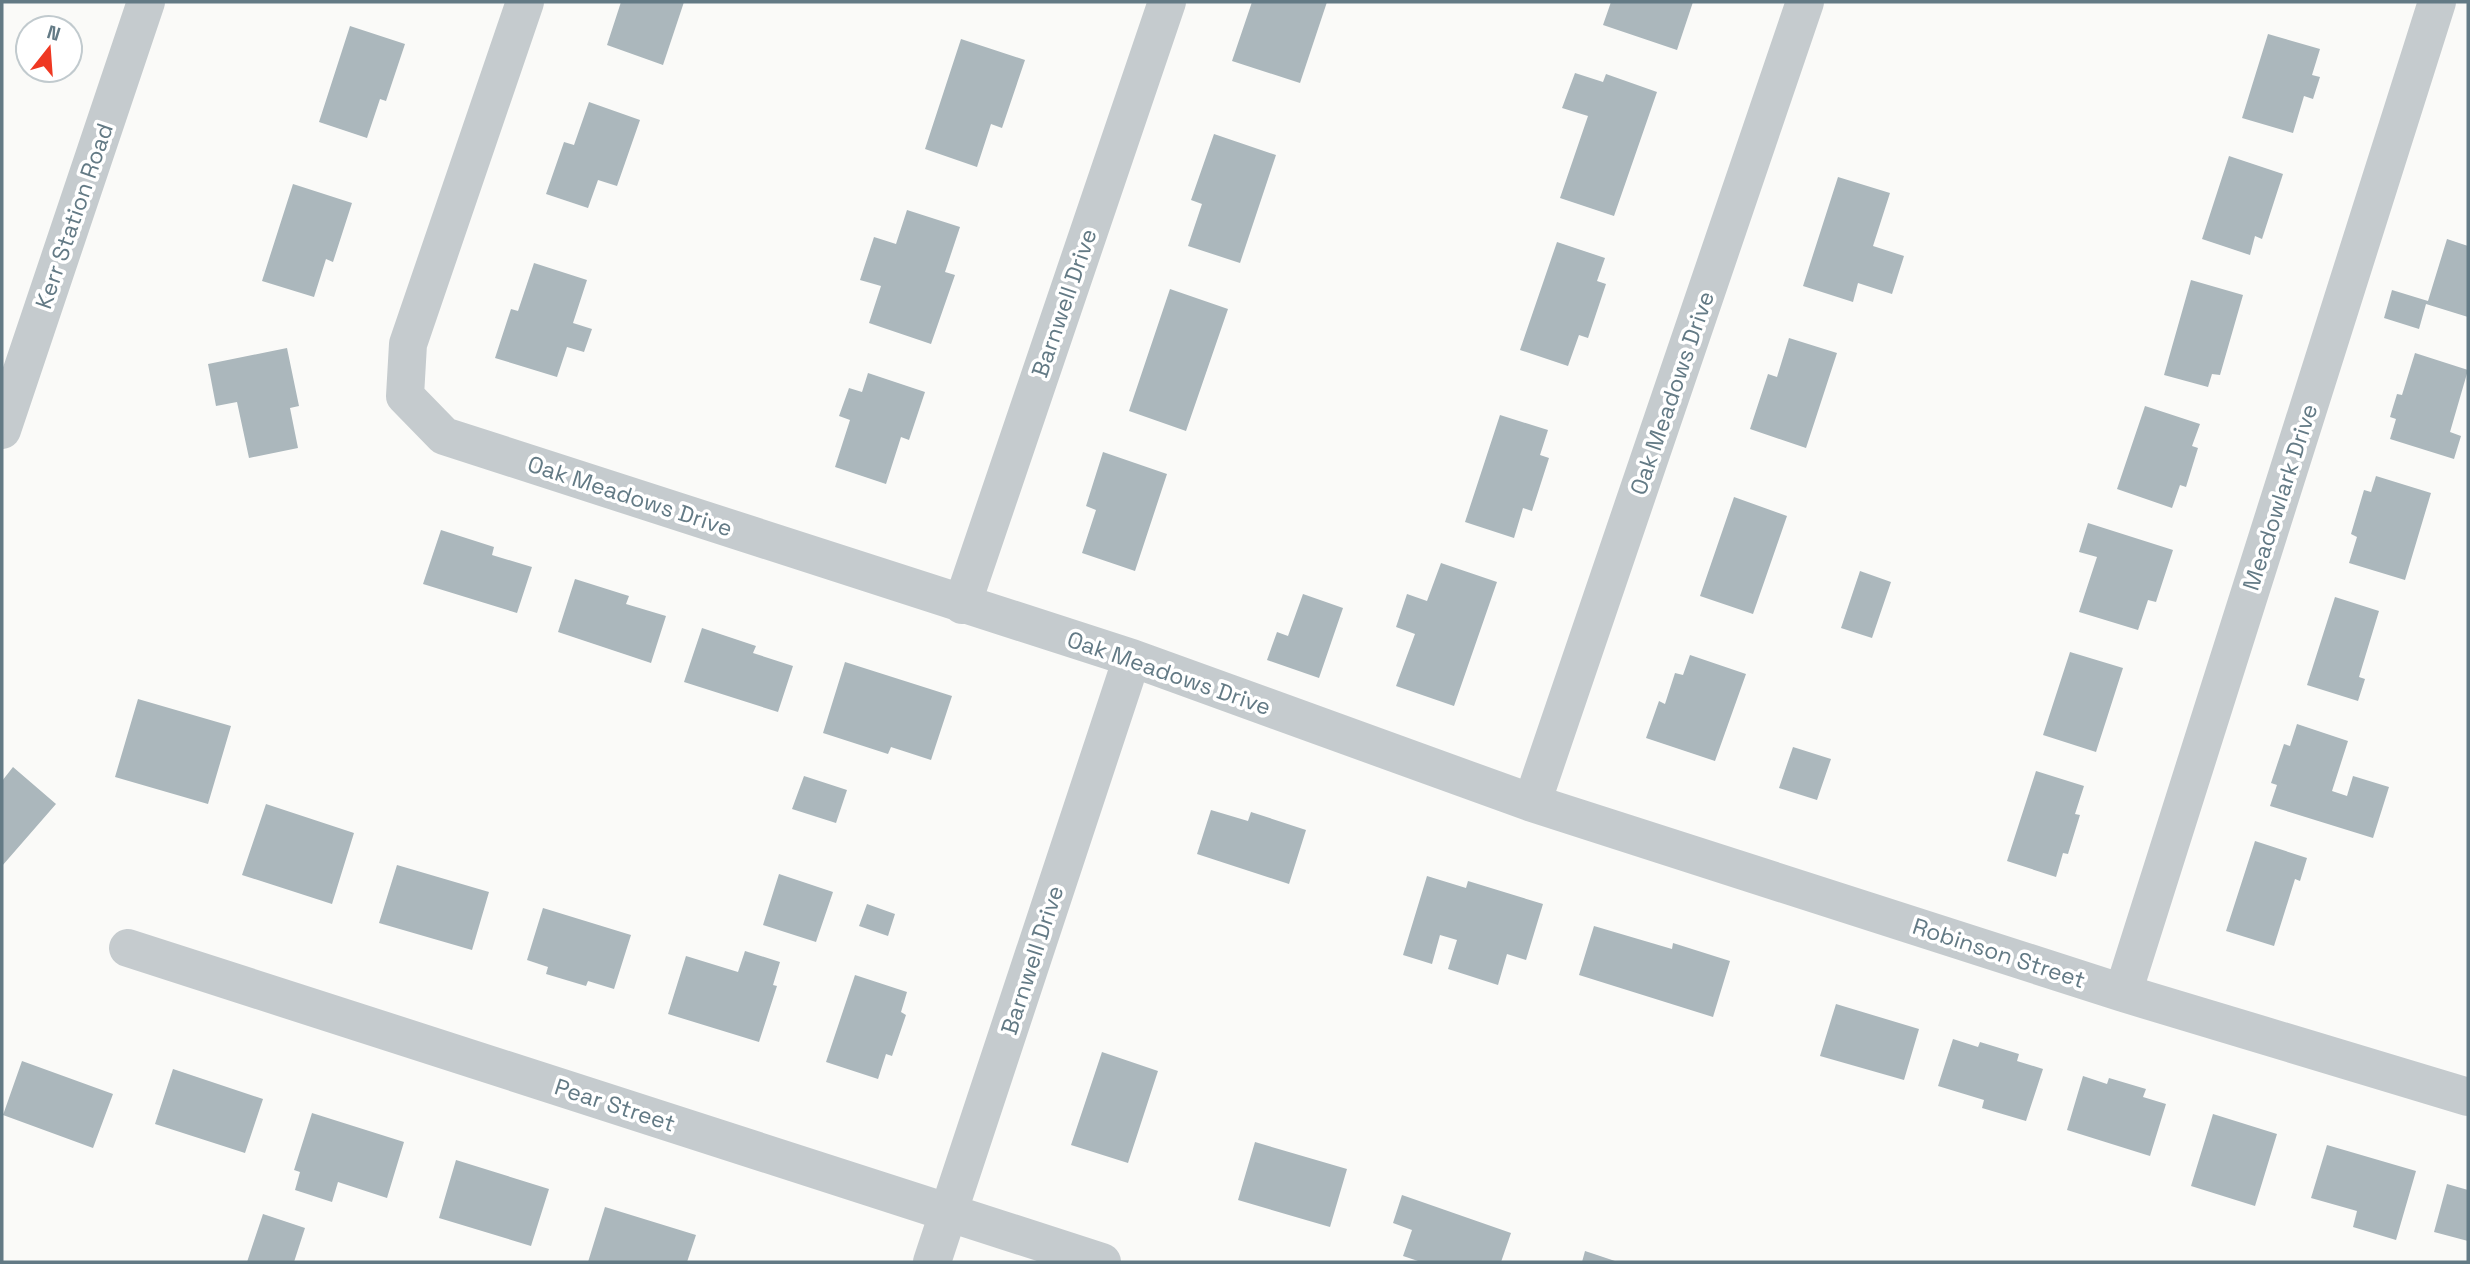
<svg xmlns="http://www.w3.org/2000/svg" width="2470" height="1264" font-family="'Space Grotesk',sans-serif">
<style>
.building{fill:#abb7bc}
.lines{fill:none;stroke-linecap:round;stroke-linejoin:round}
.minor{stroke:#c5cbce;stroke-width:38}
.tertiary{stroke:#c5cbce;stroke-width:38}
.labels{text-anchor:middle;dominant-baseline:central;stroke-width:7;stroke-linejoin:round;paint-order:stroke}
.street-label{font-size:23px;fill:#637a85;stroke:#fff}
</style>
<rect width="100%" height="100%" fill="#fafaf8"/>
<path class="building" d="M621 2H684L663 65 607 45Z
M1252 2H1327L1300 83 1232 61Z
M1611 2H1693L1677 50 1603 25Z
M350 26 405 44 386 101 380 99 367 138 319 122Z
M2268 34 2320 49 2312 75 2320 77 2313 99 2304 96 2293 133 2242 118Z
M961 39 1025 60 1002 128 991 124 977 167 925 149Z
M1575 73 1603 82 1606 74 1657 92 1614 216 1560 198 1588 116 1562 108Z
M589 102 640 120 617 186 598 180 588 208 546 194 564 142 574 145Z
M1214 134 1276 155 1240 263 1188 246 1202 204 1191 200Z
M2229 156 2283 174 2262 239 2255 236 2250 255 2202 239Z
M1838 177 1890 193 1873 246 1904 256 1892 294 1858 283 1853 302 1803 286Z
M293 184 352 203 333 262 326 259 314 297 262 281Z
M907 210 960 227 945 272 955 275 931 344 869 323 881 286 860 280 874 237 896 244Z
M2447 239 2468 246V317L2426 304 2419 329 2384 318 2392 290 2428 301Z
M1557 242 1605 258 1597 281 1606 284 1588 338 1579 335 1568 366 1520 350Z
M534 263 587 280 573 323 592 329 584 352 567 347 557 377 495 358 511 309 518 311Z
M2191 280 2243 295 2220 375 2212 374 2208 387 2164 375Z
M1170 289 1228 309 1186 431 1129 411Z
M1789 338 1837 353 1806 448 1750 429 1768 374 1777 377Z
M287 348 299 406 290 408 298 448 249 458 237 402 216 406 208 364Z
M2415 353 2468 370 2450 432 2461 436 2454 459 2390 439 2396 419 2390 417 2397 394 2402 395Z
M868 373 925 392 909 440 901 437 886 484 835 467 850 420 839 416 849 388 862 392Z
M2145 406 2200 424 2192 446 2198 448 2186 487 2180 485 2172 508 2117 489Z
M1500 415 1548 430 1540 455 1549 458 1532 511 1523 508 1514 538 1465 522Z
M1103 452 1167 474 1135 571 1082 553 1096 510 1086 506Z
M2376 476 2431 493 2405 580 2349 563 2357 537 2351 534 2364 490 2371 492Z
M1734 497 1787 516 1753 614 1700 596Z
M2088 523 2173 550 2156 602 2148 600 2138 630 2079 612 2097 557 2079 552Z
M441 530 494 547 492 555 532 567 517 613 423 584Z
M1441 563 1497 582 1454 706 1396 686 1415 634 1396 627 1407 594 1427 601Z
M1860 571 1891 582 1872 638 1841 628Z
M575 579 629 596 626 604 666 616 651 663 558 632Z
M1303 594 1343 608 1319 678 1267 660 1277 632 1288 636Z
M2335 597 2379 611 2359 677 2365 679 2358 701 2307 685Z
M702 628 756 646 753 653 793 666 778 712 684 682Z
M2070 652 2123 668 2096 752 2043 735Z
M1690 655 1746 674 1715 761 1646 738 1659 701 1665 704 1675 673 1683 675Z
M845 662 952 696 931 760 891 747 888 754 823 733Z
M138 699 231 726 208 804 115 777Z
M2297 724 2348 741 2332 791 2347 796 2353 776 2389 787 2373 838 2270 806 2277 785 2271 783 2284 744 2290 746Z
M1793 747 1831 759 1817 800 1779 788Z
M13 767 56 804 2 866V781Z
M2036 771 2084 786 2075 814 2080 815 2068 854 2063 853 2056 877 2007 861Z
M804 776 847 790 836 823 792 809Z
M266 804 354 833 332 904 242 875Z
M1211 810 1248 821 1251 812 1306 830 1289 884 1197 854Z
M2255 841 2307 858 2300 881 2295 879 2274 946 2226 931Z
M397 865 489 892 472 950 379 923Z
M779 874 833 892 816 942 763 925Z
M1427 876 1466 888 1468 881 1543 904 1526 960 1507 954 1498 985 1448 969 1457 940 1440 935 1432 964 1403 955Z
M867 904 895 914 888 936 859 926Z
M543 908 631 935 614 989 588 981 586 986 546 974 548 967 527 960Z
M1594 926 1672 949 1673 943 1730 961 1713 1017 1579 975Z
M745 951 780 962 773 985 777 986 759 1042 668 1014 686 956 738 972Z
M855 975 907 992 901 1012 906 1015 892 1056 886 1054 878 1079 826 1062Z
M1836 1004 1919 1029 1904 1080 1820 1056Z
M1953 1039 1978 1047 1980 1042 2019 1054 2017 1061 2043 1069 2026 1121 1982 1108 1984 1100 1938 1086Z
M1102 1052 1158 1071 1128 1163 1071 1145Z
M22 1061 113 1094 93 1148 3 1115Z
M173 1069 263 1099 245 1153 155 1124Z
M2083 1076 2107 1084 2109 1078 2146 1089 2143 1097 2166 1104 2150 1156 2067 1130Z
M312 1113 404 1142 387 1198 338 1182 332 1202 295 1190 300 1172 294 1170Z
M2213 1114 2277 1134 2255 1206 2191 1186Z
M1255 1142 1347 1169 1330 1227 1238 1200Z
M2327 1145 2416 1171 2396 1240 2353 1227 2357 1211 2311 1198Z
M456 1160 549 1189 531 1246 439 1218Z
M2447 1184 2468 1190V1241L2434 1232Z
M1402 1195 1511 1233 1501 1262H1421L1403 1256 1412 1230 1393 1223Z
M605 1207 696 1235 687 1262H588Z
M263 1214 305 1228 294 1262H247Z
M1585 1251 1618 1262H1582Z"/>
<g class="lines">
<path class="minor" d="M525 2 408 344 405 396 444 436 1132 658 1532 803 1805 2
M962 605 1167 2
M1532 803 2123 993 2468 1097
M128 948 1102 1262
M2123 993 2437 2
M932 1262 1132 658"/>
<path class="tertiary" d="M2 430 146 2"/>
</g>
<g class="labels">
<g class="street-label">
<text transform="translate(74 216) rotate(-71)">Kerr Station Road</text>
<text transform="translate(1064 303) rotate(-71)">Barnwell Drive</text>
<text transform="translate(1672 393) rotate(-71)">Oak Meadows Drive</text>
<text transform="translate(630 496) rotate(18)">Oak Meadows Drive</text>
<text transform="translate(2280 497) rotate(-72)">Meadowlark Drive</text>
<text transform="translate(1169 673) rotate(19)">Oak Meadows Drive</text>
<text transform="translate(1999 953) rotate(18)">Robinson Street</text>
<text transform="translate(1032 960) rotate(-72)">Barnwell Drive</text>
<text transform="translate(615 1105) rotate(18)">Pear Street</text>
</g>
</g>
<rect width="2470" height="1264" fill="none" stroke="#637a85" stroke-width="7"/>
<g transform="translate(49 49) rotate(17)"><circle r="33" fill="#ffffff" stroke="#c1cace" stroke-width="2"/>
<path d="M0-5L12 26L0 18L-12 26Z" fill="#ef3822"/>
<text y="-10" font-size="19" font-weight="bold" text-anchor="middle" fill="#637a85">N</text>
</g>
</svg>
